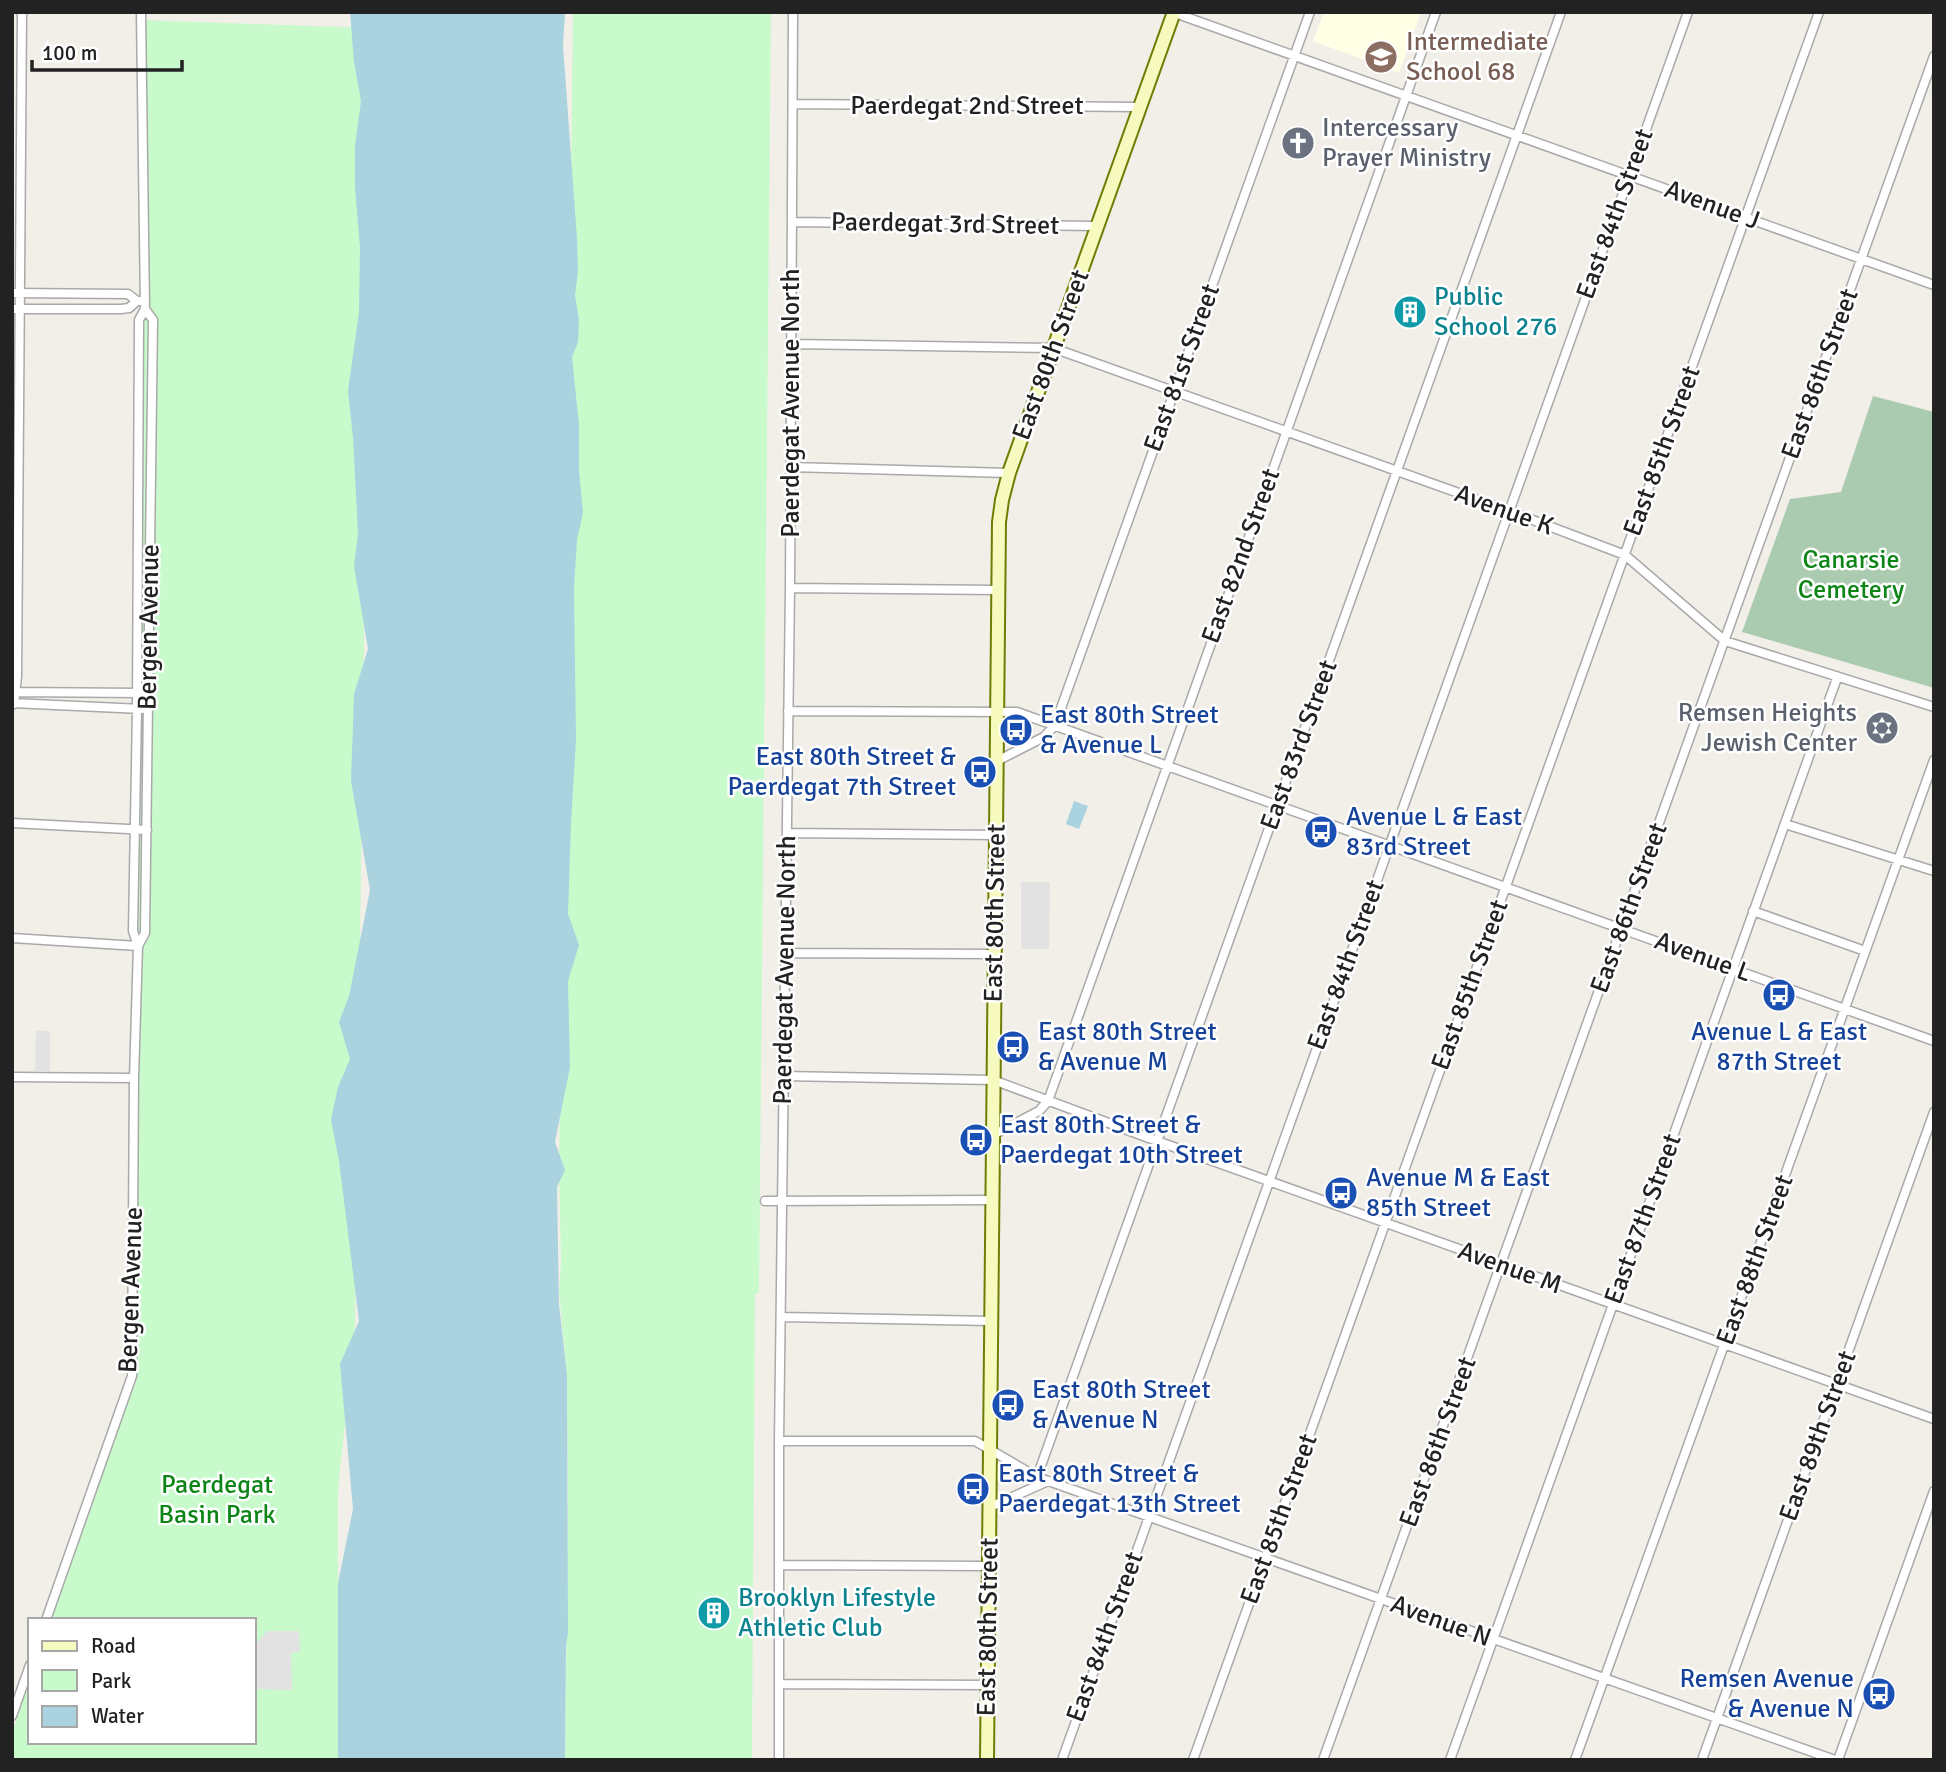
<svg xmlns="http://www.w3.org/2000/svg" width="1946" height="1772" font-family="Signika,sans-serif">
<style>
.education{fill:#ffffe5}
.cemetery{fill:#aacbaf}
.park{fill:#c8facc}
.parking{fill:#e2e2e2}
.water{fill:#aad3df}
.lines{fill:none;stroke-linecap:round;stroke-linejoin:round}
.street-casing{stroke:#a9a9a9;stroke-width:11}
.secondary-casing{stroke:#707d05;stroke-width:16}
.street{stroke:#fff;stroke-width:8}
.secondary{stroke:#f7fabf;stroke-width:12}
.labels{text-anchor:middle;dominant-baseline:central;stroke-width:5;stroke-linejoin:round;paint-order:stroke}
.education-label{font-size:26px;fill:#785e54;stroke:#fff;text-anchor:start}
.street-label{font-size:26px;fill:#222;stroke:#fff}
.worship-label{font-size:26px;fill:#5b616d;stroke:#fff;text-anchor:start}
.culture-label{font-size:26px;fill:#0d838f;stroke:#fff;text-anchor:start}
.park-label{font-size:26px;fill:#0c8416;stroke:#fff}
.transit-label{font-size:26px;fill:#164399;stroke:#fff;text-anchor:start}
</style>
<rect width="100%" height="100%" fill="#f2efe9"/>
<path class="education" d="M1324 12H1421L1399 73 1313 41Z"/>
<path class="cemetery" d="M1873 396 1934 412V688L1742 632 1790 499 1841 492Z"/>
<path class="park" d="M573 12H771L759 1293 755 1294 752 1760H565L568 1514 567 1375 559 1292 561 1263 559 1170Z
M141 20 372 28 355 1326 338 1491V1760H12V1733L30 1681V1742H254V1620H50L132 1376Z"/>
<path class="parking" d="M1021 882H1050L1049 949H1021Z
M36 1031H50V1071H35Z
M267 1631H299L300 1652 291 1653 292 1690 254 1689V1646Z"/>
<path class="water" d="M350 12H565L563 45 577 239 578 271 575 295 579 320 578 342 572 357 579 425V471L583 513 577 539 574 587 576 740 571 823 568 914 579 945 568 981 570 1067 555 1142 565 1170 557 1187 559 1304 567 1375 568 1633 566 1646 565 1760H338V1583L353 1509 340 1364 359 1321 339 1161 331 1120 338 1087 350 1059 339 1022 349 996 370 890 351 781 354 694 368 649 354 566 358 533 353 438 348 391 359 312 360 247 355 188V146L361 101 354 62Z
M1074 801 1088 806 1079 829 1066 824Z"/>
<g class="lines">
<defs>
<path id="street" d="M1172 12 1934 285
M794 104 1141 107
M793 222 1097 226
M12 293 128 294 137 301H145
M12 309H121L129 308 137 301
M792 344 1053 348 1509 511 1612 550 1625 555 1725 641 1934 707
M790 467 1009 473
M790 588 998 590
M12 692 142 693
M12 703 142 709
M14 704 17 676 22 12
M788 711 1017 712 1934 1041
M997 761 1044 737 1055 725 1310 12
M12 823 147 830
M1785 824 1934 871
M787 833 996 835
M1753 911 1865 951
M12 938 138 946
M138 946 145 933 153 320 145 309
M786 953 994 954
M784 1076 993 1080 1157 1141 1934 1419
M12 1077 134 1078
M993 1135 1039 1111 1048 1101 1436 12
M765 1201 992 1200
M781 1317 991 1321
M779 1441H975L1037 1477 1835 1760
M1037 1477 1561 12
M990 1507 1048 1481
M780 1565 989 1566
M46 1620 132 1376 134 1078 138 946 133 931 137 709 139 320 145 309 141 12
M779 1684 987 1685
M12 1716 30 1665
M779 1760V1441L790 588 793 12
M1062 1760 1688 12
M1193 1760 1819 12
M1323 1760 1934 56
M1450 1760 1837 678
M1575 1760 1934 760
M1702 1760 1934 1112
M1838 1760 1934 1491"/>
<path id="secondary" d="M987 1760 999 522 1002 500 1009 473 1174 12"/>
</defs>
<use href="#street" class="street-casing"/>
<use href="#secondary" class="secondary-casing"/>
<use href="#street" class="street"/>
<use href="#secondary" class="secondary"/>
</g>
<defs>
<symbol id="school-disc" viewBox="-11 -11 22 22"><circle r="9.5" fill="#8d6e63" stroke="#fff"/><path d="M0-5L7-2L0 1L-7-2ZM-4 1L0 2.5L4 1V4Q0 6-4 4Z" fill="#fff"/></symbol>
<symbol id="church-disc" viewBox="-11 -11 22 22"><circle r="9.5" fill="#6b7280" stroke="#fff"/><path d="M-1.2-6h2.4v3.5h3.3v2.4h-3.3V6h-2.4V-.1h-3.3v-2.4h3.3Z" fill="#fff"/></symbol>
<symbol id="building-disc" viewBox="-11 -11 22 22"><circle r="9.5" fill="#0f9aa8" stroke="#fff"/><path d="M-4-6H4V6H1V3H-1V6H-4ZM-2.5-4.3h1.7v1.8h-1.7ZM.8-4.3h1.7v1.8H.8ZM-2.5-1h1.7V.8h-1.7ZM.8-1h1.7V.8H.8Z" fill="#fff"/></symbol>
<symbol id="synagogue-disc" viewBox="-11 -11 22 22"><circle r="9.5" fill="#6b7280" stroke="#fff"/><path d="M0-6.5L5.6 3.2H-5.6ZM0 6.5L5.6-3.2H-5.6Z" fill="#fff"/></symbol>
<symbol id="bus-disc" viewBox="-11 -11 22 22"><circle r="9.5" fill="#1a4fb4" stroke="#fff"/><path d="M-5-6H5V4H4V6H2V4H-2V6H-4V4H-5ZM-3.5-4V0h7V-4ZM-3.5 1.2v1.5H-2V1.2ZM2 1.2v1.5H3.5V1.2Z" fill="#fff"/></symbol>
</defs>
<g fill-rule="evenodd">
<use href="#school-disc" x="1362" y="38" width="38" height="38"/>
<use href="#church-disc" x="1279" y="124" width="38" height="38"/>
<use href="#building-disc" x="1391" y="293" width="38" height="38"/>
<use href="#synagogue-disc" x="1863" y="709" width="38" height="38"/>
<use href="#bus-disc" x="997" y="711" width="38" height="38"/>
<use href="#bus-disc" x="961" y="753" width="38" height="38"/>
<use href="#bus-disc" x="1302" y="813" width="38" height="38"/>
<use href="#bus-disc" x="1760" y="976" width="38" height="38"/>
<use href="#bus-disc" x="994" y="1028" width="38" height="38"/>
<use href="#bus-disc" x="957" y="1121" width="38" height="38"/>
<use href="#bus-disc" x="1322" y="1174" width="38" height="38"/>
<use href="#bus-disc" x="989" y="1386" width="38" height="38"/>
<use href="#bus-disc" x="954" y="1470" width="38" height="38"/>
<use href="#building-disc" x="695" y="1594" width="38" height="38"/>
<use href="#bus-disc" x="1860" y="1675" width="38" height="38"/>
</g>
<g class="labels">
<g class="education-label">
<text x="1406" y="42">Intermediate<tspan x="1406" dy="30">School 68</tspan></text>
</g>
<g class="street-label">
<text x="967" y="106">Paerdegat 2nd Street</text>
<text transform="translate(1712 205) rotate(20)">Avenue J</text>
<text transform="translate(1615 214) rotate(-70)">East 84th Street</text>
<text transform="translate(945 224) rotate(1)">Paerdegat 3rd Street</text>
<text transform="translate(1051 355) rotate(-70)">East 80th Street</text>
<text transform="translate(1182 368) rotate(-70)">East 81st Street</text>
<text transform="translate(1820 374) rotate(-70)">East 86th Street</text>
<text transform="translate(791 403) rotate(-90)">Paerdegat Avenue North</text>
<text transform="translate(1662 451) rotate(-70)">East 85th Street</text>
<text transform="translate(1504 510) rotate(20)">Avenue K</text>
<text transform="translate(1241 556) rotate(-70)">East 82nd Street</text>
<text transform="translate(149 627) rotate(-89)">Bergen Avenue</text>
<text transform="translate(1299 745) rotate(-70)">East 83rd Street</text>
<text transform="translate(1629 908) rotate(-70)">East 86th Street</text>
<text transform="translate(995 913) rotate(-89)">East 80th Street</text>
<text transform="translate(1703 957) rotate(20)">Avenue L</text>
<text transform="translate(1346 965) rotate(-70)">East 84th Street</text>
<text transform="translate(785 970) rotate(-89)">Paerdegat Avenue North</text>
<text transform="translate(1470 985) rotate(-70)">East 85th Street</text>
<text transform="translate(1643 1219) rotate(-70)">East 87th Street</text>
<text transform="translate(1755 1260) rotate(-70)">East 88th Street</text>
<text transform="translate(1510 1268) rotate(20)">Avenue M</text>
<text transform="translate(131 1290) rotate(-88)">Bergen Avenue</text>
<text transform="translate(1818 1436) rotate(-70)">East 89th Street</text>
<text transform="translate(1438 1442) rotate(-70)">East 86th Street</text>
<text transform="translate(1279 1519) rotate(-70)">East 85th Street</text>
<text transform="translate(1441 1621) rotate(20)">Avenue N</text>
<text transform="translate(988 1627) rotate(-89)">East 80th Street</text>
<text transform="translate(1105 1637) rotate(-70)">East 84th Street</text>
</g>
<g class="worship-label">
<text x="1322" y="128">Intercessary<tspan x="1322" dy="30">Prayer Ministry</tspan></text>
<text x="1857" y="713" text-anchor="end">Remsen Heights<tspan x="1857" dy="30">Jewish Center</tspan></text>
</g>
<g class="culture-label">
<text x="1434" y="297">Public<tspan x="1434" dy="30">School 276</tspan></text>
<text x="738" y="1598">Brooklyn Lifestyle<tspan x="738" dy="30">Athletic Club</tspan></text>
</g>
<g class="park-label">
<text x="1851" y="560">Canarsie<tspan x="1851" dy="30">Cemetery</tspan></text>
<text x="217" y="1485">Paerdegat<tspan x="217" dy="30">Basin Park</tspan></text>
</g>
<g class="transit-label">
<text x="1040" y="715">East 80th Street<tspan x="1040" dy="30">&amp; Avenue L</tspan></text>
<text x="956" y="757" text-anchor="end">East 80th Street &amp;<tspan x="956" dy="30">Paerdegat 7th Street</tspan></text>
<text x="1346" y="817">Avenue L &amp; East<tspan x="1346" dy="30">83rd Street</tspan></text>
<text x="1038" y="1032">East 80th Street<tspan x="1038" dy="30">&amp; Avenue M</tspan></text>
<text x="1779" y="1032" text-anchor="middle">Avenue L &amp; East<tspan x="1779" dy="30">87th Street</tspan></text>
<text x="1000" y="1125">East 80th Street &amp;<tspan x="1000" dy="30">Paerdegat 10th Street</tspan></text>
<text x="1366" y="1178">Avenue M &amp; East<tspan x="1366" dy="30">85th Street</tspan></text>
<text x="1032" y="1390">East 80th Street<tspan x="1032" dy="30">&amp; Avenue N</tspan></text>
<text x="998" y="1474">East 80th Street &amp;<tspan x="998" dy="30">Paerdegat 13th Street</tspan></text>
<text x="1854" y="1679" text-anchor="end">Remsen Avenue<tspan x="1854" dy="30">&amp; Avenue N</tspan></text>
</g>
</g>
<rect width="1946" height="1772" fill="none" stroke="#222222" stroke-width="28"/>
<rect x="28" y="1618" width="228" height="126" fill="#ffffff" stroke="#a7a7a7" stroke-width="2"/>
<rect x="42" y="1641" width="35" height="10" fill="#f7fabf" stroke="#a7a7a7" stroke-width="2"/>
<text x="91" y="1653" font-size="21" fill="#222222">Road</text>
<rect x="42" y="1670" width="35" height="21" fill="#c8facc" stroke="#a7a7a7" stroke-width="2"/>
<text x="91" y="1688" font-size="21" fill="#222222">Park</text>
<rect x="42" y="1706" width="35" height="21" fill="#aad3df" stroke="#a7a7a7" stroke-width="2"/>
<text x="91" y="1723" font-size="21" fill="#222222">Water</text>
<path d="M32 60v10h150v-10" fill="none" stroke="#222222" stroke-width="3.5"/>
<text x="42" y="60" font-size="21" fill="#222222" stroke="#ffffff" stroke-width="5" paint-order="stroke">100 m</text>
</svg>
